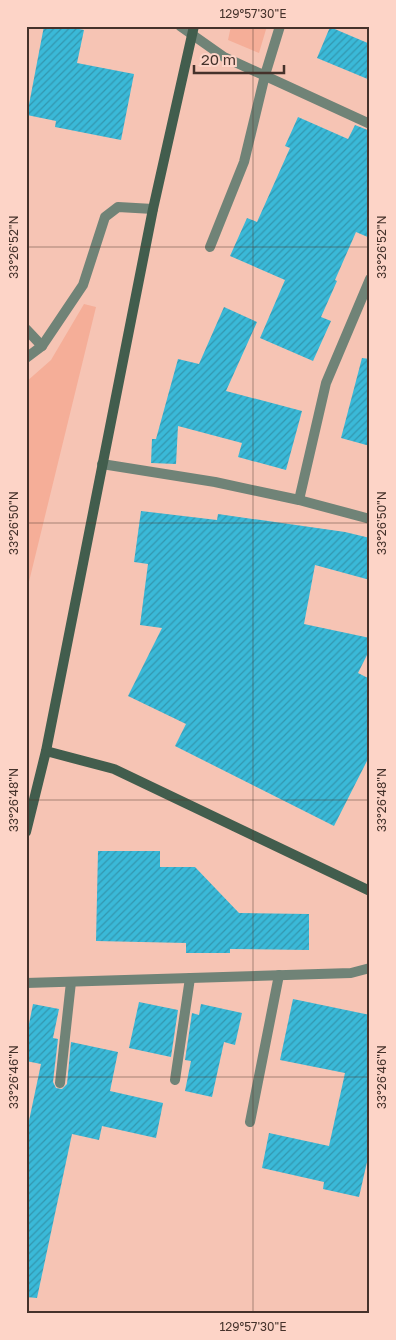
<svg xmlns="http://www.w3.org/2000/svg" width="396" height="1340" font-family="'Golos Text',sans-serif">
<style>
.green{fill:#f5ae98}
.building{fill:url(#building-hatch)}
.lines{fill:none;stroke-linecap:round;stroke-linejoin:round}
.lane{stroke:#708377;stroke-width:10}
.street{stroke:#708377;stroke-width:10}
.secondary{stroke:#425d4d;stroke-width:10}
.ticks{fill:none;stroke:#45322b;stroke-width:1;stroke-opacity:0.45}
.neatline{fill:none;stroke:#45322b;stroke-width:2}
.ticks-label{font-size:12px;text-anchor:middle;fill:#45322b}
</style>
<defs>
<pattern id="building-hatch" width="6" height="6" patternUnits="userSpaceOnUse" patternTransform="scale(1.25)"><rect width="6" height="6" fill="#3ab9d8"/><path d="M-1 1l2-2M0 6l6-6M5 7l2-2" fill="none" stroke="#3397af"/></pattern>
</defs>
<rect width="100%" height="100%" fill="#f6c4b4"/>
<path class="green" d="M231 26H267L259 53 228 40Z
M84 304 96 307 26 594V382L51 360Z"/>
<path class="building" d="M44 26H64L84 30 77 63 134 74 121 140 55 127 56 121 27 115Z
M330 27 370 44V80L317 58Z
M298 117 348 139 355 125 370 131V238L356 232 335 280 337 281 321 317 331 321 313 361 260 338 285 280 230 256 247 218 257 222 290 148 285 146Z
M224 307 257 322 226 391 302 411 286 470 238 457 242 443 178 426 176 464 151 463 152 439H156L178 359 199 364Z
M362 358 370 359V446L341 438Z
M141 511 217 520 218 514 345 532 370 538V580L315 565 304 624 370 638V649L358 673 370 679V755L334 826 175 746 186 724 128 696 162 628 140 625 148 564 134 562Z
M98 851H160V867H195L239 913 309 914V950L230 949V953H186V943L96 941Z
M293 999 370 1015V1149L359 1197 323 1189 324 1182 262 1168 269 1133 329 1146 345 1073 280 1060Z
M139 1002 178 1010 171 1057 129 1048Z
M33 1004 59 1009 53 1038 58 1039 53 1082 56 1088 62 1089 67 1084 71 1042 118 1052 110 1091 163 1103 156 1138 102 1126 99 1140 72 1134 37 1298 26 1297V1135L41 1064 26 1061V1039Z
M201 1004 242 1013 235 1045 224 1042 212 1097 185 1091 191 1061 185 1060 192 1013 199 1015Z"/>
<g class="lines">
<path class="lane" d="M210 247 244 162 265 75
M26 329 42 346
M102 464 215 482 299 500 370 519
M299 500 326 383 370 279
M175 1080 190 978
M60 1083 71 982
M250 1122 279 975"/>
<path class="street" d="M180 26 224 57 370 124
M265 75 280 26
M26 358 42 346 83 285 105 217 118 207 153 209
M26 983 351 973 370 968"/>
<path class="secondary" d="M46 751 114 769 370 891
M26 832 46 751 153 209 194 26"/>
</g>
<path class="ticks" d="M253 26V1314M26 247H370M26 523H370M26 800H370M26 1077H370"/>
<rect width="396" height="1340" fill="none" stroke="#fdd4c7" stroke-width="55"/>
<path d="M194 65v8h90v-8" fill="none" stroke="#45322b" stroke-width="2.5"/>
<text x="201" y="65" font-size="15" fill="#45322b" stroke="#fdd4c7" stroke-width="4" paint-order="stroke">20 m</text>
<rect x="28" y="28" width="340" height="1284" class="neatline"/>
<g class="ticks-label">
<text x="253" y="18">129°57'30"E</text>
<text transform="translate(14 247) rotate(-90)" y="4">33°26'52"N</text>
<text transform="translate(382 247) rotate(-90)" y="4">33°26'52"N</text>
<text transform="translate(14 523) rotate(-90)" y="4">33°26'50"N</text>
<text transform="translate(382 523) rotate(-90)" y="4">33°26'50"N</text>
<text transform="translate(14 800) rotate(-90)" y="4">33°26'48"N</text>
<text transform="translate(382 800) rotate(-90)" y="4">33°26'48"N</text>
<text transform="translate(14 1077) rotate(-90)" y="4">33°26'46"N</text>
<text transform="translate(382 1077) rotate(-90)" y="4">33°26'46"N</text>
<text x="253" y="1331">129°57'30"E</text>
</g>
</svg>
